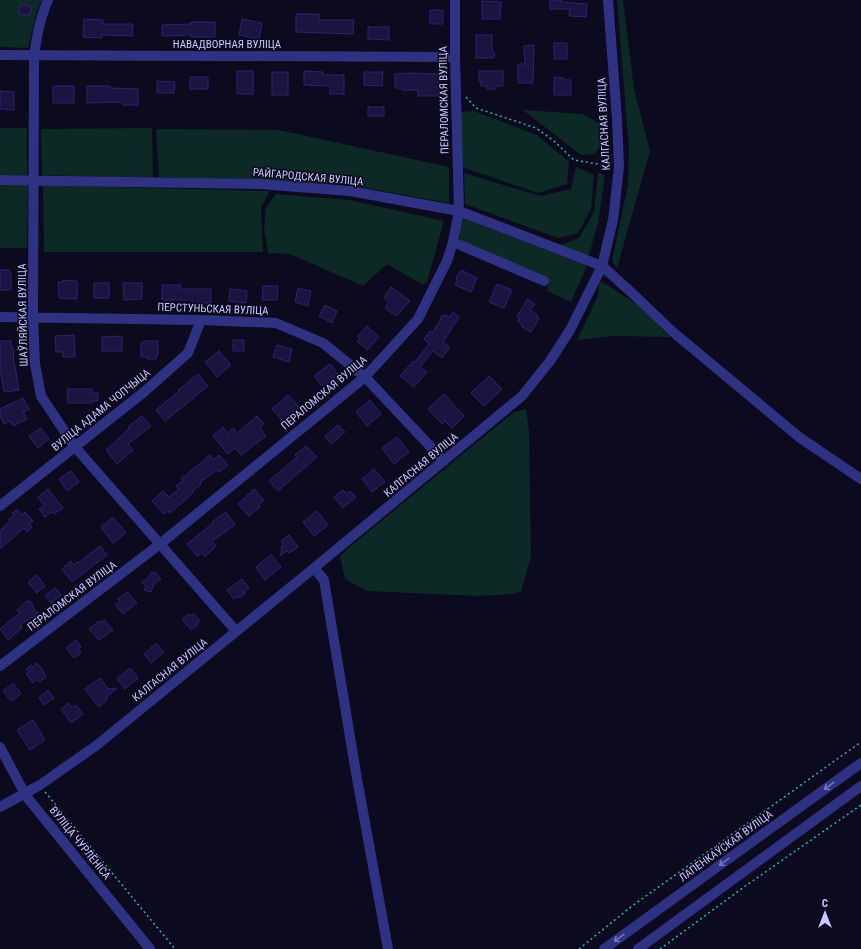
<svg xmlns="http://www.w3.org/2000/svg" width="861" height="949" font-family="'Roboto Condensed',sans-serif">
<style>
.green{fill:#0c2926}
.building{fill:#1a1441;stroke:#2d2370}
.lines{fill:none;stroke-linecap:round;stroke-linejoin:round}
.path{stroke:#20baa6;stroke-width:1.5;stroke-dasharray:2 3;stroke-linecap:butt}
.minor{stroke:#2f3283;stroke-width:10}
.oneway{stroke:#7475bb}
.labels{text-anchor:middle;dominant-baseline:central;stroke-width:3;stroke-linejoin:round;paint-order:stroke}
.street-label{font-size:11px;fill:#c9c7ff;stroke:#0c0a1e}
</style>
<rect width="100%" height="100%" fill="#0c0a1e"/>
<path class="green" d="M0 0H42L37 11 28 48 0 47Z
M617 0H623L634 89 650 151 617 268 612 261 628 185 629 150Z
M523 110 583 114 600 124 603 144 594 154 581 155Z
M474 111 537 135 569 162 567 184 538 193 462 167 461 112Z
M0 128H27V175H0Z
M152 128 153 178 42 175 41 129Z
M156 129 279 130 449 167V203L344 184 159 177Z
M576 167 594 175 591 209 578 233 558 238 465 204 464 173 540 196 571 189Z
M598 173 605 175 598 223 588 258 561 245 579 238 594 212Z
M0 185H28L27 248H0Z
M43 185 270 191 261 207 263 252H44Z
M276 194 350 200 444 221 427 282 423 285 387 264 363 286 290 254 268 253 264 230 266 208Z
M460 217 587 266 571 302 547 291 549 280 460 240Z
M599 281 609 286 639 306 670 337 613 336 577 340 598 296Z
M526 409 529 432 531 556 521 592 513 594 478 596 367 591 345 579 340 556 352 545 514 412Z"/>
<path class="building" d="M550 0H561V2L587 4 586 17 569 16 570 9H550Z
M482 1 501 2 500 19H482Z
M21 4 32 7 29 16 18 13Z
M430 10H443V24H430Z
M296 14H319V20H354L353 34 296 32Z
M84 19 103 20V24H133L132 36 102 35V38L83 37Z
M242 19 262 23 259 39 239 35Z
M191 22H215V37H191V35L162 36V25L191 24Z
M368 27H389V40L368 39Z
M476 35H492V50L495 55 493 58H476Z
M554 43H567V59H554Z
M534 45 533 83H518V64H525L524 46Z
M237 71H253V94H237Z
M304 71 323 72V75H344V94H330V86L304 85Z
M479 71H503V86H495V89H487V86H481V81H479Z
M272 72H288V95H272Z
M364 72H383L382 86 364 85Z
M413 73 439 74V96H418V90H402V88H395V74Z
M190 77H208V89H190Z
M554 77 564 78V80H571V95H554Z
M157 81 175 82 174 93H157Z
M53 86H74V103H53Z
M87 86H110V88L138 89V105H123V102L87 103Z
M0 91 14 92V110L0 109Z
M368 107H384V116H368Z
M0 270H9V273H11V290H0Z
M461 270 477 278 471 292 455 285 457 281 456 277Z
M63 280 77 281V299L59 298 58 282H62Z
M94 283H109V298H94Z
M123 283H142V299L124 300Z
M497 284 512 290 504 308 489 302Z
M162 285H181V289H211V303H192V300H162Z
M263 286H278L277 300H262Z
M391 287 410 301 396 316 385 308 389 302 384 298Z
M298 288 311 291 308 306 295 302Z
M230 289 247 291 246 303 229 301Z
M527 299 535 304 530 310 538 315 536 317 539 318 531 332 521 326 522 325 518 321 519 318 517 317Z
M325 305 337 311 332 323 319 316Z
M453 312 459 317 443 342 450 347 442 358 433 351 420 367 427 372 414 387 400 376 413 361 415 362 429 344 424 339 430 331 432 333 441 319V316L445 315 450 317Z
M367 326 379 337 367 350 357 341 360 338 358 336Z
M74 335 75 357H63V352H56L55 336Z
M122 336V351H102V337Z
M233 340H244V351H233Z
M0 341H11V347H13L14 366H15L19 390 4 392 0 368Z
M144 341H158V356H156V359H147V357H141V343H144Z
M277 345 292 349 289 362 273 357Z
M219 351 231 365 217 377 205 362Z
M330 364 338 374 323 387 314 376Z
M198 374 208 386 165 421 156 410 179 391 178 390Z
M489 376 502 389 484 406 471 393Z
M67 389H92V393H98V401H92V403H68Z
M444 394 464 416 452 428 445 421 442 424 428 409Z
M288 395 299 407 292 413 294 416 288 420 286 418 283 421 272 409Z
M23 398 29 409 23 412 27 419 13 426 10 421 4 424 0 415V409Z
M370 400 381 414 367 426 356 412Z
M142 416 151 426 128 444 133 450 117 464 106 450 129 429 128 427Z
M257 416 264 424 260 428 266 436 241 455 235 448 228 454 213 436 223 427 228 433 233 428 237 433Z
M338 425 345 432 331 444 325 436Z
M41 428 49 439 38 448 29 436Z
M397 437 409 452 394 464 382 448Z
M306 446 317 457 278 491 269 481 297 457 295 455Z
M210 455 213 460 219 455 228 465 219 472 217 470 200 482 201 484 192 492 193 493 170 513 168 511 164 514 152 501 163 491 169 497 179 489 176 486 183 481 181 479Z
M374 469 385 482 372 492 362 479Z
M71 471 79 482 67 491 59 479Z
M48 489 63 508 54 514 52 512 45 517 39 509 44 505 38 497Z
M254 489 264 500 259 505 260 507 249 516 238 504Z
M343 490 347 494 350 491 356 497 343 508 334 497Z
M17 509 22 515 25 512 33 521 29 524 32 527 27 532 24 528 0 549V531L10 521 9 519 14 515 12 513Z
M317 511 328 525 314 536 303 522Z
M226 512 235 525 212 541 216 546 205 557 202 553 197 556 187 544 213 523 212 522Z
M113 517 126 533 113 543 101 527Z
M289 535 298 547 289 553 287 551 280 556 282 548 281 546 283 544 281 541Z
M100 546 107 555 72 582 62 569 71 561 74 565 77 562 78 563Z
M271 555 281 567 265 580 256 567Z
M151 572 153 573 155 572 161 579 154 584 151 592 144 590 146 587 142 582 149 577Z
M37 575 45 586 37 593 28 582Z
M242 579 249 588 244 592 246 593 239 598 238 596 234 599 227 590Z
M55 588 61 595 51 603 45 596Z
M127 592 137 603 123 614 115 605 120 601 118 599Z
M27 601H30L33 604 32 606 38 613 32 618 31 617 20 625 22 628 8 640 0 629 20 613 17 610Z
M189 614 191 616 194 614 200 621 197 623 198 625 191 630 182 619Z
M104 620 113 630 99 640 89 629 99 621 100 623Z
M76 640 81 647 78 649 81 653 74 658 66 648Z
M156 643 164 652 151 663 144 654Z
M37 663 45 673 44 674 46 677 39 682 37 679 33 683 26 674 29 672 26 669 31 665 33 667Z
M130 668 138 678 125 689 117 679Z
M100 678 108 689 117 688 106 698 107 700 99 707 85 689Z
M13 683 21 694 11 701 3 691Z
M48 690 54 698 44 705 39 698Z
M69 703 72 708 76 705 83 714 71 723 61 709Z
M33 720 45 740 30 750 17 730Z"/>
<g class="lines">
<path class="path" d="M466 97 476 108 536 128 554 141 574 160 609 166
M45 792 175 949
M579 949 632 906 861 742
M660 949 744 887 861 805"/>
<path class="minor" d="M48 0C40 18 37 36 34 55L33 317 35 364 41 396 75 447 236 631
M0 55 455 57
M0 180 259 184 350 191 459 211 602 266 632 293 673 332 799 437 861 479
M453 242 544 281
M0 317 201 320 276 323 323 343 365 377 444 461
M0 506 144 392 188 353 201 320
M314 568 324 580 356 773 388 949
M0 666 160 544 365 377 418 319 447 261 453 242 459 211 455 57V0
M0 747 26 796 150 949
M0 807 40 785 97 745 314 568 522 396 550 361 570 330 602 266 613 220 619 167 617 119 608 0
M604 949 861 763
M638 949 861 786"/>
</g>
<defs><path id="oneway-shaft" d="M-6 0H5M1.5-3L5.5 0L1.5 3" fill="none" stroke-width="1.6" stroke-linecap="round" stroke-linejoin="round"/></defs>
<g class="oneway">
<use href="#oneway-shaft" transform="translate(829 786) rotate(144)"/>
<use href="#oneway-shaft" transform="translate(724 862) rotate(144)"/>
<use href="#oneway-shaft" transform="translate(619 938) rotate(144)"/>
</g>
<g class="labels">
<g class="street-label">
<text x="227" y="44">НАВАДВОРНАЯ ВУЛІЦА</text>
<text transform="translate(444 100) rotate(-91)">ПЕРАЛОМСКАЯ ВУЛІЦА</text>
<text transform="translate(604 124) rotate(-93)">КАЛГАСНАЯ ВУЛІЦА</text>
<text transform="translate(308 177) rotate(5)">РАЙГАРОДСКАЯ ВУЛІЦА</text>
<text transform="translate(213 309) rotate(2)">ПЕРСТУНЬСКАЯ ВУЛІЦА</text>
<text transform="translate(23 315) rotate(-91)">ШАЎЛЯЙСКАЯ ВУЛІЦА</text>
<text transform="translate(324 393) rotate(-40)">ПЕРАЛОМСКАЯ ВУЛІЦА</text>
<text transform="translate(101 410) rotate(-39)">ВУЛІЦА АДАМА ЧОПЧЫЦА</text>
<text transform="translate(421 465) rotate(-40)">КАЛГАСНАЯ ВУЛІЦА</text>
<text transform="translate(72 596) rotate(-37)">ПЕРАЛОМСКАЯ ВУЛІЦА</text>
<text transform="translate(170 670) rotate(-39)">КАЛГАСНАЯ ВУЛІЦА</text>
<text transform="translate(80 843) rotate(51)">ВУЛІЦА ЧУРЛЁНІСА</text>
<text transform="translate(726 846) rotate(-36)">ЛАПЕНКАЎСКАЯ ВУЛІЦА</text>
</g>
</g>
<g transform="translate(825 913)" stroke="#0c0a1e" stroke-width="3" paint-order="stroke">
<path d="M0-3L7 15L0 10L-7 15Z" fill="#c9c7ff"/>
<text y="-6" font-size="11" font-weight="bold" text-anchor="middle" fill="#c9c7ff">С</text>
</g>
</svg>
